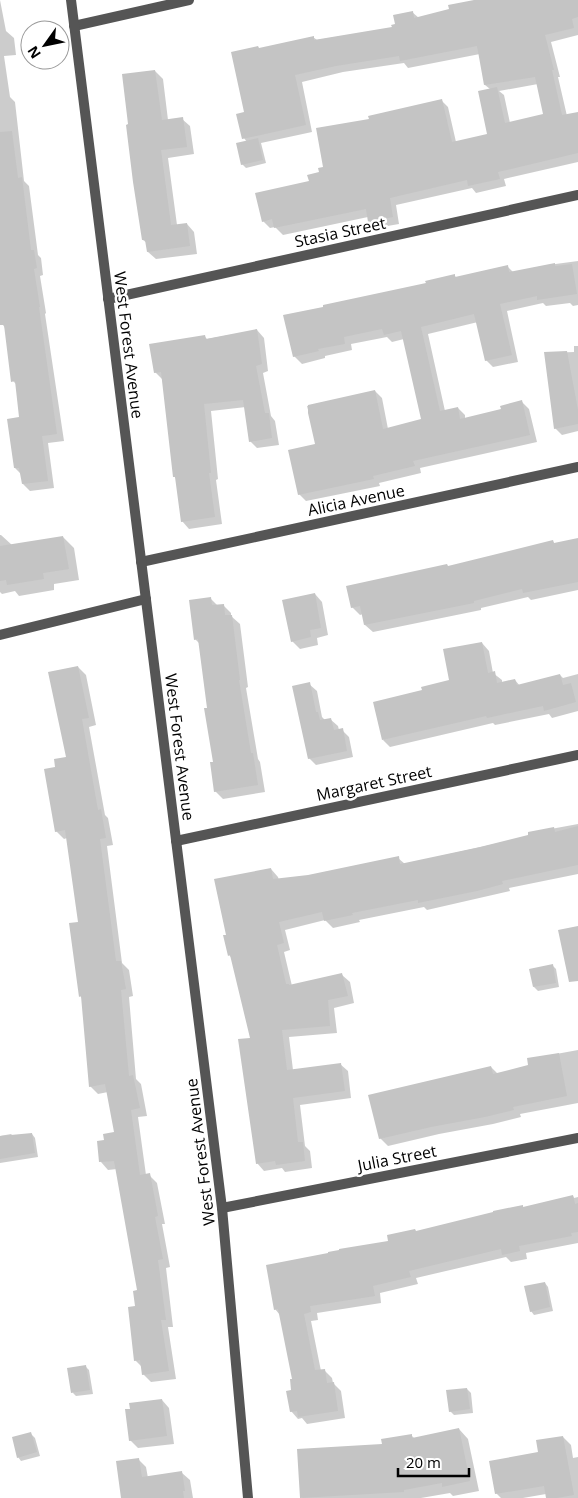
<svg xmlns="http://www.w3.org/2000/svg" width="578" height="1498" font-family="'Open Sans',sans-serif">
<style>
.shadow{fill:#0003;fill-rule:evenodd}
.building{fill:#c4c4c4}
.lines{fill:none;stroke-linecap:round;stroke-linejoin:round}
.minor{stroke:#555;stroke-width:10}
.tertiary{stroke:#555;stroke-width:10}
.labels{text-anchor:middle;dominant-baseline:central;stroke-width:5;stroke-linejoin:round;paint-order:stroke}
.street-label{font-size:16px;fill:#000;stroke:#fff}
</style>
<rect width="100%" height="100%" fill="#fff"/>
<path class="shadow" d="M0 0 6 31 14 38 16 55 4 56 10 97 15 102 24 181 29 186 38 255 41 258 43 275 40 276 46 313 45 314 64 441 48 443 54 488 30 491 23 484 21 474 15 468 21 418 17 385 13 381 5 328 3 325H0Z
M493 0H578V35L551 42 560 77H558L567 116 578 113V162L504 179 506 186 476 193 472 188 396 205 399 224 376 228 369 221 368 217 283 235 275 227 270 228 263 221 321 173 370 120 441 100 448 107 456 142 489 135 490 89 485 85 480 54 408 68 404 63 343 72 302 82 312 132 261 143 266 163 246 168 242 164 247 142 244 138 245 113 260 49 313 37 317 40 393 28 412 12 419 18ZM538 84 544 115 510 123 504 95 499 91Z
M155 71 163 79 168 120 182 119 190 126 194 154 168 158 177 225 187 224 194 232 197 254 156 259 148 252 147 243 143 240 130 125Z
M578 261V305L573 306 570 303 546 306 543 303 507 311 518 362 493 367 486 360 478 322 428 334 445 411 458 408 465 415V419L502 410 522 402 529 409 537 442 420 468 421 473 379 483 380 486 306 501 299 494 317 445 307 406 375 391 382 398 388 429 423 420 404 339 392 342 387 337 351 344 352 350 325 356V358L302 364 294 356 427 284 454 275 457 278 507 266 513 272 548 265Z
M257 330 264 338 268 371 263 373 271 416 275 421 279 445 257 448 250 441 246 407 211 411 218 479 216 480 222 524 189 529 182 521 177 480 174 476 163 380 155 372 205 337 207 339Z
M574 346H578V431L562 435 555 428 546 353 574 352Z
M0 535H1L12 545 63 537 74 548 79 580 54 584V590L19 596 15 591 2 594 0 592Z
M578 539V590L531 600 528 597 481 608V610L373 632 365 625 363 614 360 615 352 607 449 567 553 542 555 544Z
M315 594 322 602 328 635 317 638 318 645 300 649 292 641Z
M210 598 218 606 223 605 231 613V616L240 624 248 687 246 688 258 759 260 762 265 792 223 799 215 791 214 763 208 709 200 644 195 639Z
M482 643 489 651 493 673 502 680V683L515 680 520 686 560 675 563 678 578 674V711L552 718 549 714 495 725 493 723 390 747 383 740 424 691 450 681Z
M78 667 86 675 96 725 89 727 105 815 108 818 113 845 107 846 122 963 129 970 133 996 129 997 136 1079 141 1084 147 1116 138 1117 146 1175H149L157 1183 165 1224H162L170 1267 166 1268 173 1327H168L176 1379 151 1382 143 1374 142 1367 135 1360 136 1307 138 1291 117 1169 108 1170 101 1162 105 1141 116 1133 108 1092 98 1094 90 1086 82 998 80 996 79 923 67 838 64 839 56 831V768L67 758Z
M309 684 317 691 322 717 325 720 330 719 338 726 339 730H342L349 737 353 757 316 765 309 758Z
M578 824V874L509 888 510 891 427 910 424 907 359 920 360 922 333 928 325 920 285 930 290 950 284 952 292 986 342 975 350 982 354 1003 334 1008 337 1033 289 1037 293 1070 340 1064 348 1071 351 1098 300 1105 305 1146 310 1151 312 1168 285 1172 282 1168 264 1171 257 1163 252 1039 232 958 229 955 227 936 271 869 278 877 279 880 308 876 398 858 405 864 530 836 529 833Z
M552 965 556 969 559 987 538 991 534 987 531 970Z
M578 1050V1103L520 1114 521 1117 493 1124 439 1134 388 1146 380 1138 491 1067 498 1074 530 1066 529 1059Z
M11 1134 13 1136 32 1134 35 1138 38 1157 0 1163V1136Z
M573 1196 574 1198 578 1197V1243L526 1253 527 1259 511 1262 506 1257 416 1278 418 1284 380 1293 381 1303 317 1313 318 1320 311 1321 321 1371 324 1370 332 1378 333 1383 341 1391 345 1418 307 1424 302 1418 298 1419 291 1411 294 1380 280 1315 275 1309 390 1242 417 1232 522 1206 525 1208Z
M545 1283 548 1287 553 1311 534 1315 531 1311Z
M86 1367 89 1370 93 1394 76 1396 73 1393Z
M467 1389 471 1393 473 1413 454 1415 450 1411Z
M162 1400 169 1408 174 1444 138 1448 130 1440Z
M459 1429 468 1439 479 1491 453 1496 450 1493 421 1498H301L383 1445 411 1435 415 1439Z
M31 1434 35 1438 40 1456 21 1461 18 1457Z
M563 1437 571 1445 573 1458 578 1457V1498H547L546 1494 523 1498H501L496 1493 539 1453Z
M138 1459 146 1467 148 1478 182 1473 190 1480 193 1498H123Z"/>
<path class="building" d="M474 0H578V17L572 19 574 28 545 35 554 70H552L562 115 578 112V153L498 172 500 179 468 186 467 180 390 198 393 217 368 222 366 209 274 228 272 219 262 222 255 193 309 181 307 175 319 172 318 168 323 167 316 128 369 119 368 116 442 99 452 142 487 134 478 91 497 87 505 123 543 114 535 77 484 85 477 46 400 61 399 56 336 66 295 75 306 125 242 139 236 114 244 112 231 52 258 46 259 48 314 36V40L392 27 391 25 395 24 393 15 413 11 414 18 449 9 448 5Z
M155 70 162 120 183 117 187 147 161 150 171 225 187 223 190 246 147 252 145 240H142L133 182 126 125 128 124 122 74Z
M12 131 18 178 22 177 31 250H34L37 268 34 269 40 307H39L57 434 42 436 48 481 22 484 19 468H14L7 419 19 417 15 381 11 382 4 325H0V132Z
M258 138 263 160 241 165 236 143Z
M555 263V266L572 264 577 294 537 300V296L500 304 512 355 485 361 474 314 421 327 440 411 458 407 460 419 501 409 500 406 522 400 530 435 413 461 415 466 373 476 374 479 298 495 288 450 315 444 308 413V405L375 390 383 429 421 419 401 331 384 335 382 329 344 337 345 344 318 349 319 351 293 357 283 315 323 307V305L426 283 425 281 455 274V277L508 265 509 272Z
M257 329 262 364 256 366 265 413H269L272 438 249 442 243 400 204 404 211 473H209L215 517 181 522 175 477H173L161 372 154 373 149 344 205 335 206 339Z
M567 351 578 410V424L554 429 544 352Z
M63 536 69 569 43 573 44 579 7 585 6 580 0 581V546Z
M578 538V582L523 593 522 589 474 601V603L364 625 360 606 351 608 346 586 447 564 448 566 553 540 554 543Z
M315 593 321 628 310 630 311 637 291 642 282 600Z
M211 597 212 605 224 604 225 615H232L240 680H239L251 753H253L258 785 214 792 210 762H213L204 708H207L198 639 194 640 189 600Z
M482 642 488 673 495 671 497 683 515 679 517 685 560 674 563 685 571 683 576 702 544 711 543 706 487 718 486 716 382 740 373 702 422 690 421 687 449 680 443 649Z
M78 666 89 718 82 719 98 810 101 809 106 838 100 839 116 961H121L126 989 121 990 129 1076 133 1075 140 1108 131 1110 140 1175 150 1173 158 1216 155 1217 163 1259 158 1260 166 1320H161L169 1371 142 1375 140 1360 134 1361 128 1307 135 1306 133 1291 137 1290 114 1161 99 1162 97 1141 104 1140 103 1134 114 1132 105 1084 89 1087 81 996 79 997 69 923 78 922 65 830 55 832 44 769 55 767 54 759 66 757 48 672Z
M310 682 316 712H318L320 720 331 718 334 730 343 728 347 751 308 759 292 686Z
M578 826V865L502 881 503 884 477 891 418 903V900L352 913 353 915 324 921 322 912 279 922 284 943 277 945 286 984H289V985L342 973 348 996 328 1000 330 1026 282 1030 287 1070 341 1063 345 1091 293 1098 298 1142H303L305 1161 276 1165 275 1161 256 1164 238 1039 250 1038 230 955 228 956 223 935H226L214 879 271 868 273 879 308 875 399 856 400 864 480 847 528 835V832L554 827 555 832Z
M578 926V981L569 982 558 930Z
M553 964 556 983 533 987 529 969Z
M559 1053 567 1096 513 1107 514 1110 485 1117 431 1127 379 1139 368 1095 491 1066 493 1074 528 1065 527 1058Z
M32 1133 35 1153 0 1159V1136Z
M573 1195 575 1204 578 1203V1232L571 1233 572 1236 519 1246 520 1251 502 1255 501 1249 409 1271 411 1277 373 1286 375 1296 310 1306 311 1312 304 1314 315 1370 325 1369 327 1383 334 1382 338 1411 298 1417 297 1411 290 1412 286 1391 291 1390 290 1379H292L278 1309 274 1310 266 1265 328 1253V1252L339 1250V1249L388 1241 387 1235 415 1229 416 1231 493 1212V1211L523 1205V1207Z
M545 1282 550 1307 530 1312 524 1286Z
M86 1365 90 1390 71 1393 67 1368Z
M467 1388 470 1409 449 1412 446 1390Z
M162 1399 167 1436 129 1441 125 1409H130L129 1403Z
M459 1428 470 1481 442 1487V1483L404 1490V1492L300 1498 297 1449 382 1444 381 1439 412 1434V1438Z
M31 1432 37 1452 17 1458 12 1437Z
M563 1436 574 1495 557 1498H546L544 1486 495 1494 489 1461 538 1452 536 1440Z
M139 1458 142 1477 182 1471 185 1491H183L184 1498H121L116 1461Z"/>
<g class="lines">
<path class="minor" d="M74 26 189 0
M108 299 578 195
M141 562 578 467
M0 635 146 599
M176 841 578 755
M222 1208 578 1138"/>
<path class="tertiary" d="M71 0 222 1208 248 1498"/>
</g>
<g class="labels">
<g class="street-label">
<text transform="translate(340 232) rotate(-12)">Stasia Street</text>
<text transform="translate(129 345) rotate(83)">West Forest Avenue</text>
<text transform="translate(356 500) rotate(-12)">Alicia Avenue</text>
<text transform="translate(180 747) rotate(83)">West Forest Avenue</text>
<text transform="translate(374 783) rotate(-12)">Margaret Street</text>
<text transform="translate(200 1152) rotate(-97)">West Forest Avenue</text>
<text transform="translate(397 1158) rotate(-11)">Julia Street</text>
</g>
</g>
<g transform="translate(45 45) rotate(237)"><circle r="24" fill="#ffffff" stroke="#999999"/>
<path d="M0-4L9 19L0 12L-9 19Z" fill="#000000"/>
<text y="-8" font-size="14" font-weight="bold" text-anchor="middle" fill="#000000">N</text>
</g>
<path d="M398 1468v8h71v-8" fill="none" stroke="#000000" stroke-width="2.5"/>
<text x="406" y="1468" font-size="15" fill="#000000" stroke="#ffffff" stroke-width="4" paint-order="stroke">20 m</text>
</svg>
